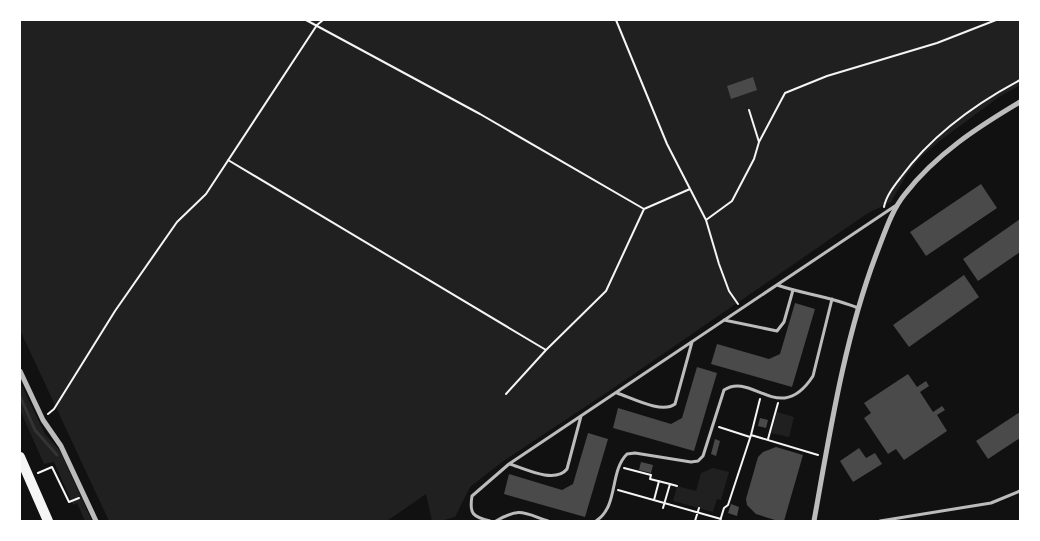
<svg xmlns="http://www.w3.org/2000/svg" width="1040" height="541" font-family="'Open Sans',sans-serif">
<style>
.green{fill:#202020}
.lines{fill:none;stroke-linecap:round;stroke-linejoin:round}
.stream{stroke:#333;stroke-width:3}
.building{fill:#4a4a4a}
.path{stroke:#f5f5f5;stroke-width:2}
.service{stroke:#bcbcbc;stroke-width:3}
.minor{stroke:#bcbcbc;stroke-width:5}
.trunk{stroke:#f5f5f5;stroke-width:10}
</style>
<rect width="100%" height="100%" fill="#111"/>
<path class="green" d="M20 20H1020V85L999 97 941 140 922 156 907 174 891 202 868 213 615 387 502 462 470 487 455 517 441 521H432L426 494 387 521H109L20 330Z
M20 382 45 434 60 451 92 521H85L77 503 73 505 54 462 44 464 20 410Z
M777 412 794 417 789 437 771 433Z
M713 468 729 472 721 500 717 499 713 512 673 501 677 486 696 491 701 473Z"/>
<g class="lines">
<path class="stream" d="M20 396 35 430 57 455"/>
</g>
<path class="building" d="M753 77 757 90 731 99 727 86Z
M981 184 997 208 926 256 910 232Z
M1020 219V252L978 281 963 259Z
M964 275 979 297 909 347 893 325Z
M795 303 815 309 792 387 711 364 717 344 769 359 780 354Z
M697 367 717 373 694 451 613 428 618 408 671 424 682 418Z
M908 374 917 387 926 381 929 386 920 392 933 412 942 406 945 410 937 415 947 431 904 460 896 449 888 454 864 418 871 413 864 403Z
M1020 412V438L988 459 976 441Z
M760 418 768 420 766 428 758 426Z
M588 433 608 439 585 517 504 494 509 474 562 490 573 484Z
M715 439 720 441 716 456 711 454Z
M776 447 803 455 784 521H778L756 514 747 505 746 499 758 457 763 452Z
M859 448 866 458 875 453 882 464 853 482 840 461Z
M641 462 653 465 651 473 639 470Z
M731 504 739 507 737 516 728 513Z"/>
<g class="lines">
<path class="path" d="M306 20 480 114 644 209
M616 20 667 144 706 220 719 264 729 291 738 304
M749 110 759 142
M228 160 546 350
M884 207C886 196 894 186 901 177 931 136 975 104 1020 80
M706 220 732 201 754 159 759 142 785 93 827 76 937 43 996 20
M506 394 546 350 606 291 644 209 690 189
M48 414 54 409 115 311 177 222 206 194 317 25 323 20
M719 427 750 437
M751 435 760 399
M768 439 778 403
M624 468 651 475 650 479 670 484
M38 473 52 467 69 502 79 498
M618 490 721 519
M654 500 659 481
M663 508 670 484 677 486
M695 521 699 508
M720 521 724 508 728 505 751 435 818 455"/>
<path class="service" d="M777 285C803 294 832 297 858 308
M724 320 777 331 784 322 793 290
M617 393C632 398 662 414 675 404L692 342
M510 464C525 469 555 484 567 469L581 416
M490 521C473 517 469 514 472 496L509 464 895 206
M496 521C520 507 524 513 548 521
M596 521C619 506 609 472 627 454L635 453 691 462 698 461 703 456 724 390C752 371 780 427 813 376L832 299
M880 521 991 503 1020 491"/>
<path class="minor" d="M20 371 43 420 61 446 96 521
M814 521C830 432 844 340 876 255 884 235 891 211 905 194 936 154 978 127 1020 102"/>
<path class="trunk" d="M20 457 48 521"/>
</g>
<rect width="1040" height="541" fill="none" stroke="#ffffff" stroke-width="42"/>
</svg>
